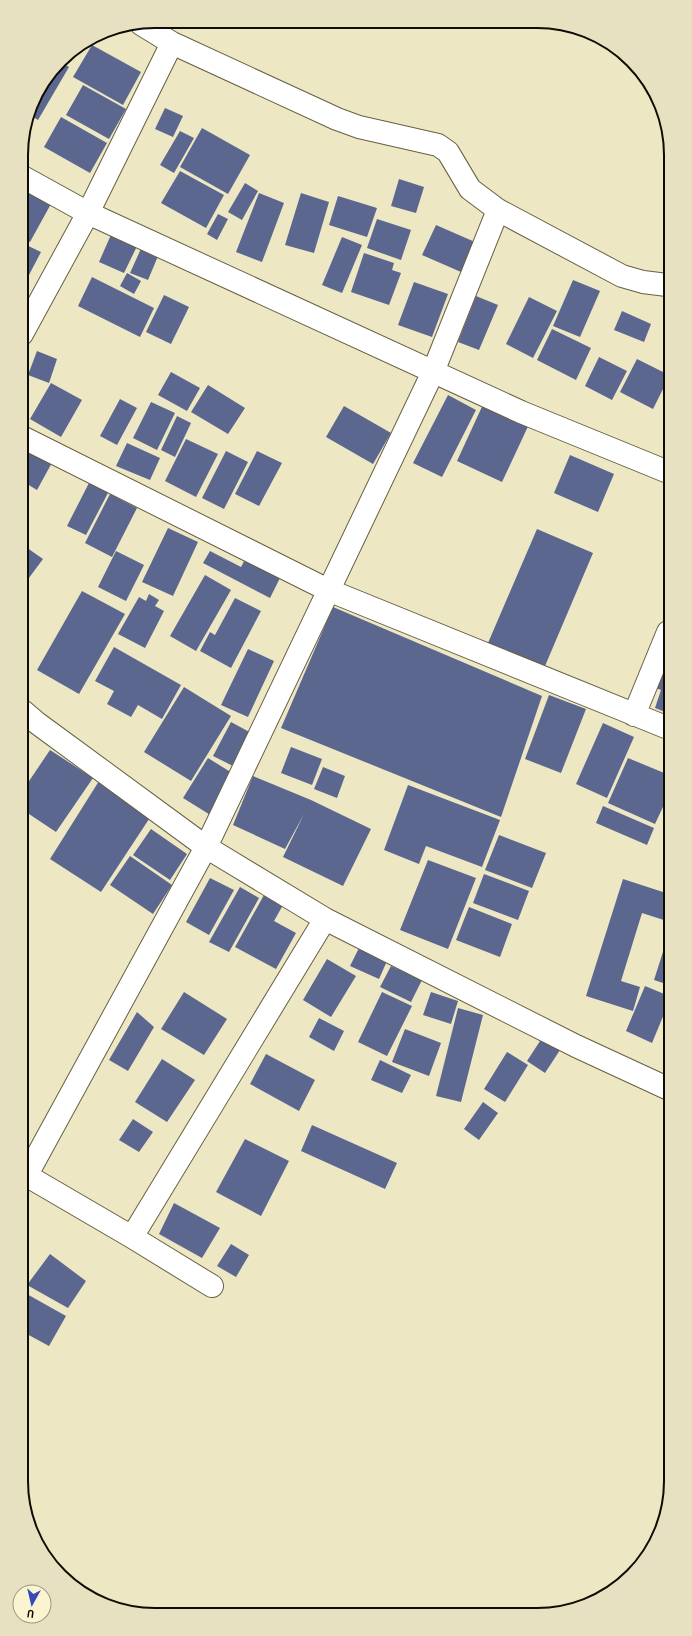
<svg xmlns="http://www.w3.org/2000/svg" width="692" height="1636" font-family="'PT Sans',sans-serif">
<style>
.building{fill:#5b678f}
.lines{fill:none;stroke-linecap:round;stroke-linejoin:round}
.street-casing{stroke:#666042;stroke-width:24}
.street{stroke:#fff;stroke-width:22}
.rim{fill:none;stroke:#0e0c03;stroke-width:2}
</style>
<rect width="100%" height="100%" fill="#ede7c4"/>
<path class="building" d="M92 45 141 72 123 105 73 77Z
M61 62 69 67 38 120 30 115 35 96Z
M83 85 126 109 109 139 66 115Z
M165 108 183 116 173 137 155 129Z
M61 117 107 143 90 173 44 147Z
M202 128 250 155 228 194 180 167Z
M180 131 194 138 174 173 160 165Z
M180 171 224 195 206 228 161 203Z
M399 179 424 187 416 213 391 206Z
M245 183 258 191 242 220 228 212Z
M21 186 52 202 30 242 22 238Z
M259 193 284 203 262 262 236 252Z
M301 193 329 202 314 253 285 245Z
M338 196 377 208 367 237 329 225Z
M218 214 228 219 217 240 207 234Z
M377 219 411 230 401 260 367 248Z
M436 225 475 242 461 272 422 255Z
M114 228 140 240 124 273 99 262Z
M342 237 362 245 342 293 322 285Z
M144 242 161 249 148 280 130 273Z
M22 243 41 252 29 275 22 272Z
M364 253 394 263 392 270 401 273 389 305 351 292Z
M127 273 141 281 134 294 120 286Z
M92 277 154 308 140 337 78 306Z
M573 280 600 291 580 337 553 326Z
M414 282 448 294 432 337 398 325Z
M164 295 189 307 171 344 146 332Z
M476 296 498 305 479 350 458 342Z
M529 297 557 311 533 358 506 344Z
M622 311 651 324 644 342 614 330Z
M552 329 591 348 576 380 537 360Z
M37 351 57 359 49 383 28 375Z
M599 357 627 371 612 400 585 386Z
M637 359 667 374V381L653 409 620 392Z
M171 372 200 388 187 411 158 395Z
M51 383 82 400 61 437 30 419Z
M208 385 245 408 228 434 191 412Z
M448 395 476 410 442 477 413 463Z
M486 398 531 420 502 482 457 461Z
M120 399 137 408 117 445 100 436Z
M151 402 175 413 157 450 133 438Z
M344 406 391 433 373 464 326 437Z
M177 416 191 423 175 457 161 450Z
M186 439 218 454 196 497 165 481Z
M22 443 54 459 37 490 22 481Z
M127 443 160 458 150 480 116 466Z
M226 451 248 462 224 509 202 498Z
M257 451 282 463 259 506 235 494Z
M570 455 614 474 598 512 554 493Z
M90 481 109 491 86 535 67 526Z
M110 494 137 508 112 557 85 543Z
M168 528 198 542 173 596 142 582Z
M537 529 593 553 545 666 488 643Z
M23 545 43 559 23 586Z
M116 551 144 565 126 601 98 587Z
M210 551 241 567 248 554 283 572 270 598 203 563Z
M205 575 231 590 196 651 170 636Z
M82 591 125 614 79 694 37 670Z
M149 594 159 600 155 606 164 611 145 648 118 634 139 597 146 601Z
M235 598 261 611 231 668 200 651 210 632 215 635Z
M333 607 542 696 501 817 281 728Z
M114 647 181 685 162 719 138 705 131 717 107 704 114 691 95 681Z
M248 649 274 661 248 717 221 705Z
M658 665 668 668V713L655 708 661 690 650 686Z
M184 687 231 716 191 781 144 752Z
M549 695 586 709 561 773 525 759Z
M231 722 255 735 237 768 213 756Z
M603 723 634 737 607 798 576 784Z
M23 744 28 748 23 755Z
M291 747 322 759 312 785 281 773Z
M50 750 93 778 56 832 23 810V790Z
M208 758 237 776 212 816 183 798Z
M628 758 669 775V794L655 824 608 803Z
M323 767 345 776 337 798 314 789Z
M253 776 311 800 371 829 343 886 283 857 304 814 285 849 233 825Z
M99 781 153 813 101 892 50 859Z
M408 785 500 820 482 867 426 846 419 864 384 850Z
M603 806 654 828 647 845 596 823Z
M151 829 187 854 170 880 133 855Z
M499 835 546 853 532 888 485 870Z
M130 856 172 885 153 914 110 885Z
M428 860 476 878 448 949 400 930Z
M484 874 529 891 518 920 473 903Z
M210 878 234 890 209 935 186 922Z
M623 879 669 894V915L667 921 642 913 621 981 640 987 633 1011 586 996Z
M240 887 259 898 229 952 209 942Z
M264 895 283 905 274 921 296 933 276 969 235 947Z
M469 907 512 924 500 957 456 940Z
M669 933V985L654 980Z
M359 948 387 961 379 979 350 966Z
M327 959 356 976 331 1017 303 1000Z
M391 966 422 980 411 1002 380 987Z
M645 986 669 996V1002L652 1043 626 1031Z
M184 992 227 1019 204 1055 161 1029Z
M382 992 412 1006 387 1056 358 1042Z
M431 992 458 1001 451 1024 423 1015Z
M458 1008 483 1015 461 1102 436 1096Z
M137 1012 154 1027 128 1071 109 1060Z
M319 1018 344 1031 334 1051 309 1037Z
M405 1029 441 1043 429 1076 392 1062Z
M542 1038 560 1050 545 1073 527 1061Z
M507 1052 528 1065 505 1102 484 1089Z
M266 1054 315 1080 299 1111 250 1084Z
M162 1059 195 1080 167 1122 135 1102Z
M380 1060 411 1075 402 1093 371 1080Z
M483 1102 498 1113 479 1140 464 1129Z
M133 1119 153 1132 139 1152 119 1140Z
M312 1125 397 1163 385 1189 301 1151Z
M245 1139 289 1161 261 1216 216 1192Z
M174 1203 220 1228 202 1258 159 1234Z
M231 1244 249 1255 236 1277 217 1266Z
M50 1254 86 1281 68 1308 27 1285Z
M25 1293 66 1316 49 1346 25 1333Z"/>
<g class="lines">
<defs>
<path id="street" d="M141 24 172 43 337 119 359 127 438 145 448 152 470 189 498 210 622 276 643 282 667 285
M21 176 88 213 521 412 668 472
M22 334 88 213 172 43
M22 437 328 590 668 728
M23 711 37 723 206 847 325 919 576 1046 669 1089
M634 715 668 632
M24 1174 132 1237 212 1286
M24 1180 206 847 433 372 498 210
M132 1237 325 919"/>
</defs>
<use href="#street" class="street-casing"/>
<use href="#street" class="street"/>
</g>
<path d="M0 0H692V1636H0ZM155 28H537A127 127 0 0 1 664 155V1481A127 127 0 0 1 537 1608H155A127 127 0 0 1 28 1481V155A127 127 0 0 1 155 28Z" fill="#e7e1c1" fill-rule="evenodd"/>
<path class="rim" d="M155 28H537A127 127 0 0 1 664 155V1481A127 127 0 0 1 537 1608H155A127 127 0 0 1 28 1481V155A127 127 0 0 1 155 28Z"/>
<g transform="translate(32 1604) rotate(188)"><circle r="19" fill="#faf4d1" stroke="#9c977f"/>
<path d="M0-3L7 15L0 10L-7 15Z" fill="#3748bb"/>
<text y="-6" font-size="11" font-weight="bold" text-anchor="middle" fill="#0e0c03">U</text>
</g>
</svg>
